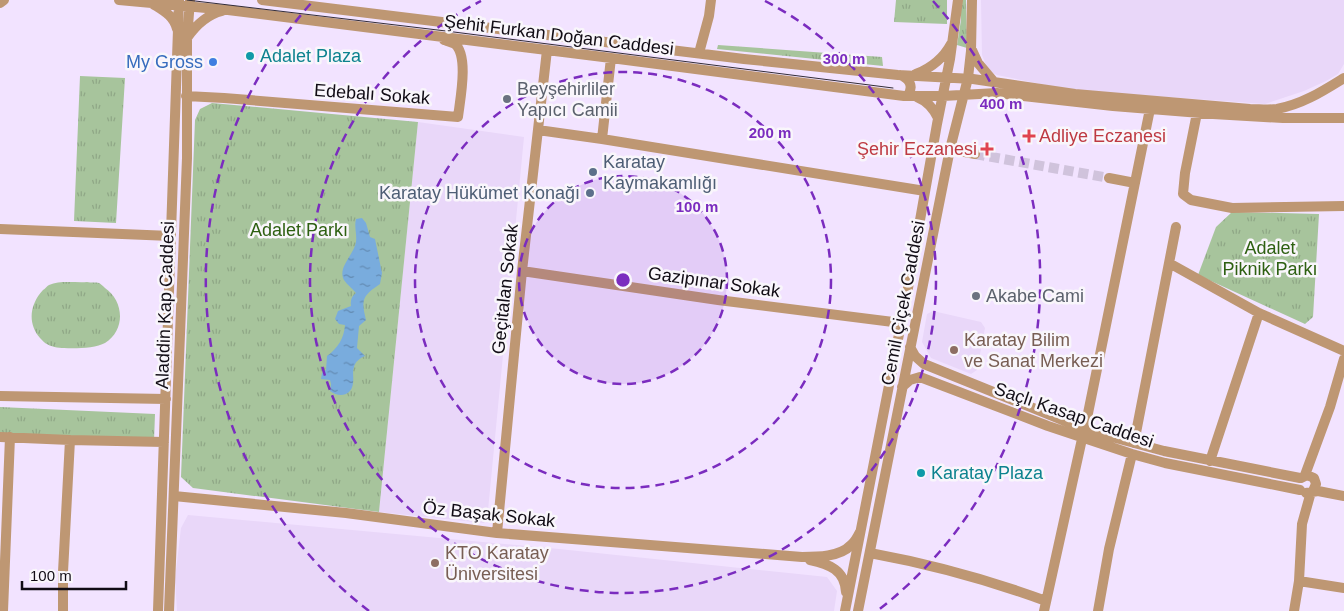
<svg xmlns="http://www.w3.org/2000/svg" width="1344" height="611" font-family="Arial,sans-serif">
<style>
.built{fill:#e9d7f9}
.grass{fill:url(#grass-tufts)}
.water{fill:url(#water-ripples)}
.lines{fill:none;stroke-linecap:round;stroke-linejoin:round}
.minor-tunnel{stroke:#d0c3dc;stroke-width:10;stroke-dasharray:10 5;stroke-linecap:butt}
.minor{stroke:#be9773;stroke-width:10}
.tram{stroke:#322c37;stroke-width:1}
.ring{fill:none;stroke:#7b2cbf;stroke-width:2.5;stroke-dasharray:9 6}
.culture-dot{fill:#0f9aa8;stroke:#f9f6fb;stroke-width:2}
.shop-dot{fill:#3f7fe0;stroke:#f9f6fb;stroke-width:2}
.worship-dot{fill:#6b7280;stroke:#f9f6fb;stroke-width:2}
.health-dot{fill:#e0444e;stroke:#f9f6fb;stroke-width:2}
.service-dot{fill:#5c6f8a;stroke:#f9f6fb;stroke-width:2}
.education-dot{fill:#8d6e63;stroke:#f9f6fb;stroke-width:2}
.labels{text-anchor:middle;dominant-baseline:central;stroke-width:5;stroke-linejoin:round;paint-order:stroke}
.street-label{font-size:18px;fill:#110c15;stroke:#f9f6fb}
.culture-label{font-size:18px;fill:#0d838f;stroke:#f9f6fb;text-anchor:start}
.shop-label{font-size:18px;fill:#366cbe;stroke:#f9f6fb;text-anchor:end}
.worship-label{font-size:18px;fill:#5b616d;stroke:#f9f6fb;text-anchor:start}
.health-label{font-size:18px;fill:#be3a42;stroke:#f9f6fb;text-anchor:start}
.service-label{font-size:18px;fill:#4e5e75;stroke:#f9f6fb;text-anchor:start}
.park-label{font-size:18px;fill:#2e6012;stroke:#f9f6fb}
.education-label{font-size:18px;fill:#785e54;stroke:#f9f6fb;text-anchor:start}
.centre{fill:#7b2cbf;stroke:#f9f6fb;stroke-width:2.5}
.ring-label{font-size:15px;text-anchor:middle;font-weight:bold;fill:#7b2cbf;stroke:#f9f6fb;stroke-width:5;stroke-linejoin:round;paint-order:stroke}
</style>
<defs>
<pattern id="grass-tufts" width="24" height="20" patternUnits="userSpaceOnUse" patternTransform="scale(1.25)"><rect width="24" height="20" fill="#a7c49c"/><path d="M3 7l-1-3M5 7V3M7 7l1-3M15 17l-1-3M17 17v-4M19 17l1-3" fill="none" stroke="#8fa786"/></pattern>
<pattern id="water-ripples" width="26" height="14" patternUnits="userSpaceOnUse" patternTransform="scale(1.25)"><rect width="26" height="14" fill="#79acdd"/><path d="M2 4q2-2 4 0t4 0M15 11q2-2 4 0t4 0" fill="none" stroke="#628ab2"/></pattern>
</defs>
<rect width="100%" height="100%" fill="#f2e3ff"/>
<path class="built" d="M981 0H1344V64L1338 74 1326 81 1304 91 1265 104 1070 90 997 75 993 73 986 65 982 55Z
M418 122 524 137 487 521 484 523 379 512Z
M933 311 981 322 985 328 977 370 971 374 931 358 922 342 927 314Z
M188 515 559 549 827 577 837 591 834 611H177L175 579 181 528Z"/>
<path class="grass" d="M896 0H947V24L894 22Z
M961 0H966L967 48 957 45 961 20Z
M718 45 882 57 883 66 717 49Z
M80 76 125 78 116 223 74 221Z
M212 103 418 122 379 512 193 488 181 477 195 120 200 109Z
M1232 212 1319 214 1313 317 1305 324 1198 275 1216 227Z
M87 282C91 283 96 282 99 283 101 284 103 286 105 288 124 301 126 330 105 343 96 348 75 349 64 348 58 348 51 347 45 343 45 343 41 339 40 338 27 323 30 304 43 290 45 289 47 286 49 285 60 280 76 283 87 282Z
M0 407 155 414 154 441 0 434Z"/>
<path class="water" d="M362 218 366 223 370 237 375 239 382 273 380 284C362 296 361 300 366 320L359 326 357 348 365 356C360 358 355 362 354 367 352 372 354 377 353 383 352 396 339 398 330 391L331 384 330 380 321 379 322 373 326 370 327 356C338 348 344 338 345 325L339 324 335 319 338 311 351 306C350 300 352 296 356 293 352 288 345 283 343 278 339 266 354 254 356 242 357 234 354 227 356 219Z"/>
<g class="lines">
<path class="minor-tunnel" d="M975 154 1109 178"/>
<path class="minor" d="M119 0 228 10 611 58 904 96H943L997 93 1113 106 1213 114 1283 118H1344
M262 0 744 59 898 75 973 79 1075 94 1250 109C1259 109 1268 110 1277 109 1303 104 1323 91 1344 78
M0 3 4 0
M153 4C164 11 174 16 177 29
M187 38C196 25 206 15 222 11
M972 50 978 63 994 82
M699 53 709 16 711 0
M611 58 602 139 925 191
M916 74C931 68 943 59 951 44
M900 75C909 78 914 86 908 95L904 96
M186 96 224 98 458 117C460 100 469 56 455 44 452 42 447 41 444 40
M917 97C927 101 933 107 938 118
M1197 113 1185 173 1183 194 1191 200 1232 208 1344 206
M538 130 602 139
M950 149 975 154
M1109 178 1135 183
M0 229 171 236
M1169 263 1259 313 1344 351
M522 271 718 300 901 323
M910 347 915 356 924 364 1065 421 1101 434 1164 451 1300 478
M902 387 910 380 920 377 1048 426 1132 454 1165 463 1300 490
M0 396 166 399
M1085 428 1150 109
M0 437 70 440 164 442
M1134 443 1176 227
M1210 461 1259 313
M1305 475 1330 407 1344 359
M1301 478 1307 475 1314 478 1316 484 1313 491
M1306 493 1318 491 1344 496
M174 496 346 513 497 533 802 557C817 557 840 557 851 545 855 542 858 536 860 532
M497 533 522 271 547 50
M870 553C930 564 989 580 1046 601
M810 560C829 564 845 570 846 592
M1299 581 1344 588
M3 611 10 437
M63 611V572L70 440
M158 611 179 0
M169 611 187 158V39L190 0
M845 611 908 288 937 124 950 59 958 0
M858 611 950 149 968 78 971 51 972 0
M1044 611 1082 439
M1098 611 1109 549 1132 454
M1294 611 1299 581 1302 524 1311 492"/>
<path class="tram" d="M187 0 446 31 893 88"/>
</g>
<circle cx="623" cy="280" r="104" fill="#7b2cbf" fill-opacity=".12"/>
<g class="ring">
<circle cx="623" cy="280" r="104"/>
<circle cx="623" cy="280" r="208"/>
<path d="M765 1A313 313 0 1 1 481 1"/>
<path d="M369 611A417 417 0 0 1 313 1M933 1A417 417 0 0 1 877 611"/>
</g>
<g class="culture-dot">
<circle cx="250" cy="56" r="5"/>
<circle cx="921" cy="473" r="5"/>
</g>
<circle class="shop-dot" cx="213" cy="62" r="5"/>
<g class="worship-dot">
<circle cx="507" cy="99" r="5"/>
<circle cx="976" cy="296" r="5"/>
</g>
<g class="health-dot">
<path d="M1026.5 128.5h5v5h5v5h-5v5h-5v-5h-5v-5h5z"/>
<path d="M984.5 141.5h5v5h5v5h-5v5h-5v-5h-5v-5h5z"/>
</g>
<g class="service-dot">
<circle cx="593" cy="172" r="5"/>
<circle cx="590" cy="193" r="5"/>
</g>
<g class="education-dot">
<circle cx="954" cy="350" r="5"/>
<circle cx="435" cy="563" r="5"/>
</g>
<g class="labels">
<g class="street-label">
<text transform="translate(559 35) rotate(7)">Şehit Furkan Doğan Caddesi</text>
<text transform="translate(372 94) rotate(4)">Edebalı Sokak</text>
<text transform="translate(714 282) rotate(8)">Gazipınar Sokak</text>
<text transform="translate(505 289) rotate(-84)">Geçitalan Sokak</text>
<text transform="translate(903 303) rotate(-79)">Cemil Çiçek Caddesi</text>
<text transform="translate(165 305) rotate(-88)">Aladdin Kap Caddesi</text>
<text transform="translate(1074 415) rotate(19)">Saçlı Kasap Caddesi</text>
<text transform="translate(489 514) rotate(6)">Öz Başak Sokak</text>
</g>
<g class="culture-label">
<text x="260" y="56">Adalet Plaza</text>
<text x="931" y="473">Karatay Plaza</text>
</g>
<g class="shop-label">
<text x="203" y="62">My Gross</text>
</g>
<g class="worship-label">
<text x="517" y="89">Beyşehirliler<tspan x="517" dy="21">Yapıcı Camii</tspan></text>
<text x="986" y="296">Akabe Cami</text>
</g>
<g class="health-label">
<text x="1039" y="136">Adliye Eczanesi</text>
<text x="977" y="149" text-anchor="end">Şehir Eczanesi</text>
</g>
<g class="service-label">
<text x="603" y="162">Karatay<tspan x="603" dy="21">Kaymakamlığı</tspan></text>
<text x="580" y="193" text-anchor="end">Karatay Hükümet Konağı</text>
</g>
<g class="park-label">
<text x="299" y="230">Adalet Parkı</text>
<text x="1270" y="248">Adalet<tspan x="1270" dy="21">Piknik Parkı</tspan></text>
</g>
<g class="education-label">
<text x="964" y="340">Karatay Bilim<tspan x="964" dy="21">ve Sanat Merkezi</tspan></text>
<text x="445" y="553">KTO Karatay<tspan x="445" dy="21">Üniversitesi</tspan></text>
</g>
</g>
<circle cx="623" cy="280" r="8" class="centre"/>
<g class="ring-label">
<text x="844" y="64">300 m</text>
<text x="1001" y="109">400 m</text>
<text x="770" y="138">200 m</text>
<text x="697" y="212">100 m</text>
</g>
<path d="M22 581v8h104v-8" fill="none" stroke="#110c15" stroke-width="2.5"/>
<text x="30" y="581" font-size="15" fill="#110c15" stroke="#f9f6fb" stroke-width="4" paint-order="stroke">100 m</text>
</svg>
